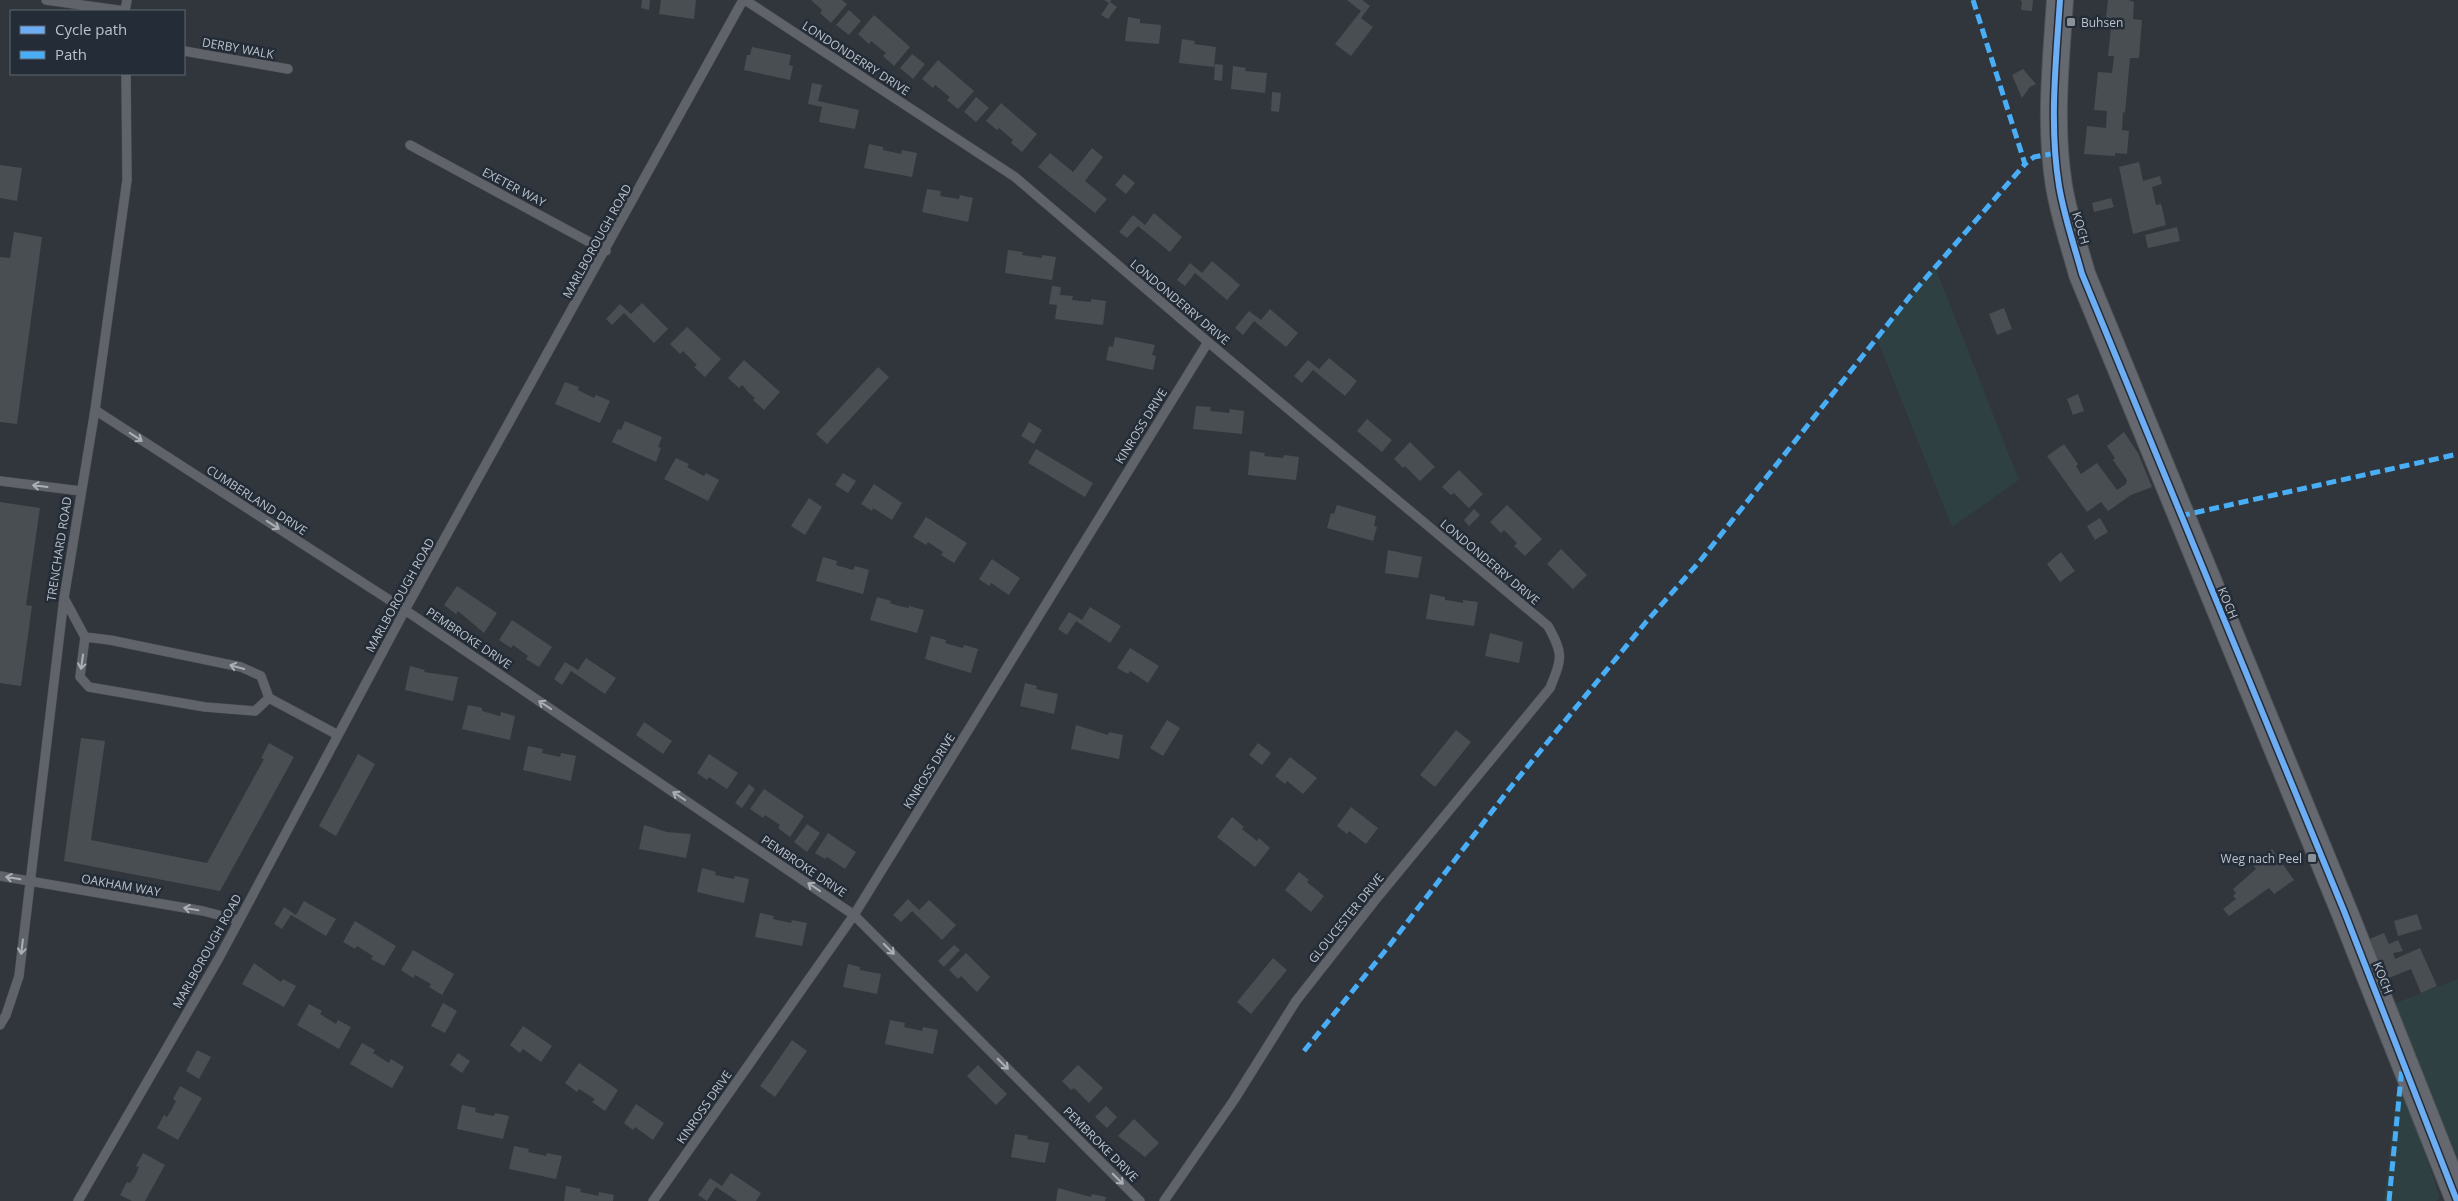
<svg xmlns="http://www.w3.org/2000/svg" width="2458" height="1201" font-family="'Open Sans',sans-serif">
<style>
.green{fill:#2e4042}
.building{fill:#494e53}
.lines{fill:none;stroke-linecap:round;stroke-linejoin:round}
.lane-casing{stroke:#4e5257;stroke-width:10}
.secondary-casing{stroke:#4e5257;stroke-width:28}
.lane{stroke:#60646a;stroke-width:9}
.secondary{stroke:#65686e;stroke-width:26}
.quiet{stroke:#49aef6;stroke-width:5;stroke-dasharray:10 5;stroke-linecap:butt}
.cycleway-casing{stroke:#232c37;stroke-width:9}
.cycleway{stroke:#6dadf4;stroke-width:6}
.oneway{stroke:#aaafb8}
.poi-dot{fill:#8b9199;stroke:#232c37;stroke-width:2}
.labels{text-anchor:middle;dominant-baseline:central;stroke-width:5;stroke-linejoin:round;paint-order:stroke}
.poi-label{font-size:12px;fill:#bcc2cb;stroke:#232c37;text-anchor:start}
.street-label{font-size:12px;fill:#bcc2cb;stroke:#232c37}
</style>
<rect width="100%" height="100%" fill="#30363c"/>
<path class="green" d="M1935 267 2019 480 1952 527 1877 339Z
M2458 979V1158L2393 1004Z
M2399 1073 2440 1198 2436 1201H2384Z"/>
<path class="building" d="M642 0H650L649 10 641 8Z
M661 0H696L694 19 659 14Z
M811 0H842L847 4 831 23 820 13 822 10Z
M1104 0H1111L1110 2 1117 7 1108 19 1101 15 1109 3Z
M1347 0H1362L1370 6 1361 18 1373 27 1351 56 1335 44 1361 11Z
M2020 0H2033L2032 11 2021 10 2022 2Z
M2108 0H2128L2134 2 2133 19 2142 20 2139 58H2130L2125 113 2123 112 2122 130 2129 131 2127 154 2115 153V156L2084 154 2087 126 2106 128 2107 111 2094 110 2098 72 2112 73 2114 56H2108L2112 18H2106Z
M849 10 861 21 849 35 836 25Z
M874 15 910 47 894 66 883 56 886 53 871 41 869 44 858 34Z
M1128 17 1140 19V23L1161 25 1159 44 1125 41Z
M1182 39 1195 41 1194 44 1216 47 1214 67 1179 63Z
M752 47 791 55 789 65 793 66 790 80 744 70 747 55H750Z
M912 54 925 64 913 79 900 68Z
M938 60 974 91 958 109 947 100 950 97 935 85 933 88 922 79Z
M1215 64 1223 65 1222 81 1214 80Z
M1233 66 1246 68 1245 71 1267 73 1265 93 1231 89Z
M2023 69 2036 84 2030 87 2022 98 2012 75Z
M812 83 822 85 818 101 859 110 855 129 819 122 822 107 808 104Z
M1272 92 1281 93 1279 112 1271 111Z
M976 97 989 108 976 122 964 112Z
M1001 103 1037 134 1022 152 1011 143 1013 140 999 128 997 130 986 121Z
M869 144 883 147V150L901 154 902 150 917 153 912 177 864 168Z
M1092 148 1103 157 1085 181 1107 199 1095 213 1038 167 1050 153 1073 172Z
M2139 162 2143 181 2160 176 2162 184 2152 187 2156 205 2161 204 2166 225 2133 234 2119 167Z
M0 165 22 168 17 201 0 198Z
M1124 174 1135 183 1126 194 1115 185Z
M927 189 941 191 940 196 959 199 960 195 973 198 968 222 922 212Z
M2111 198 2114 207 2094 212 2092 203Z
M1154 213 1182 237 1170 252 1138 226 1127 238 1119 232 1133 215 1145 225Z
M2177 227 2180 241 2148 248 2145 235Z
M14 232 42 237 17 424 0 422V257L10 258Z
M1008 250 1023 252 1022 255 1042 258V255L1056 257 1052 280 1005 273Z
M1212 261 1240 285 1227 300 1195 273 1185 286 1177 280 1190 263 1202 273Z
M1052 286 1061 287 1060 295 1073 296 1072 300 1091 302V299L1106 301 1103 325 1055 319 1057 305 1049 304Z
M642 303 668 329 654 343 624 313 612 325 606 319 620 304 631 314Z
M2004 308 2012 329 1997 335 1989 314Z
M1270 309 1298 333 1286 347 1254 321 1243 335 1235 328 1249 311 1261 320Z
M687 327 721 359 705 377 694 367 697 365 683 351 680 354 670 344Z
M1115 337 1155 345 1152 355 1156 356 1153 370 1106 360 1109 346 1113 347Z
M1329 358 1357 381 1345 396 1313 370 1302 383 1294 376 1308 360 1319 369Z
M744 360 780 392 764 410 753 400 755 398 748 392 742 385 739 388 728 378Z
M878 367 889 377 827 444 816 434Z
M565 382 579 387 578 390 594 398 596 395 610 401 600 423 555 404Z
M2078 394 2084 411 2073 415 2067 399Z
M1196 406 1211 407 1210 411 1229 413 1230 409 1244 411 1242 434 1193 429Z
M1367 419 1392 440 1382 452 1357 431Z
M625 421 662 437 658 447 661 448 656 462 612 442 618 429 621 430Z
M1029 422 1042 430 1034 444 1021 436Z
M2124 432 2138 453 2152 487 2131 495 2108 511 2101 502 2087 512 2047 456 2064 444 2078 464 2076 466 2081 474 2097 463 2117 490 2126 484 2127 480 2113 460 2115 458 2107 446Z
M1410 442 1435 467 1420 481 1405 466 1403 468 1394 459Z
M1036 449 1093 483 1085 497 1028 463Z
M1250 451 1265 453 1264 456 1274 457 1283 458 1284 455 1299 457 1296 480 1248 475Z
M676 458 689 464 687 467 704 476 706 473 719 480 708 501 664 479Z
M1459 470 1483 494 1469 508 1454 493 1451 495 1442 487Z
M843 473 856 481 848 493 835 485Z
M874 484 902 503 892 520 873 508 872 511 861 504Z
M809 498 822 507 805 535 791 526Z
M0 502 40 508 26 605 32 606 21 686 0 683Z
M1337 505 1376 516 1374 526 1377 527 1373 541 1327 528 1331 513 1334 514Z
M1507 505 1542 539 1525 556 1514 546 1517 543 1504 530 1501 533 1490 522Z
M1474 509 1480 515 1469 526 1464 520Z
M926 517 967 543 954 563 941 555 943 552 928 542 926 545 913 537Z
M2100 518 2108 532 2095 540 2087 526Z
M1561 549 1587 575 1573 589 1547 564Z
M1388 550 1422 557 1418 578 1385 573Z
M2061 552 2075 571 2060 582 2047 564Z
M823 557 837 561 836 565 853 570 855 566 869 570 863 594 816 581Z
M992 559 1020 578 1009 595 991 583 989 586 979 579Z
M457 586 497 613 484 633 458 611 456 614 444 605Z
M1430 594 1445 597V600L1453 601 1463 603V600L1478 602 1474 626 1426 619Z
M877 597 891 601 890 603 899 606 909 608V606L924 610 917 633 870 620Z
M1090 607 1121 626 1110 643 1076 621 1067 635 1058 629 1069 612 1082 620Z
M512 620 552 647 539 667 526 659 528 656 513 645 511 648 499 640Z
M1490 633 1523 642 1519 663 1485 656Z
M931 636 946 640 945 643 963 648 964 645 978 649 971 673 925 659Z
M1130 648 1159 666 1148 683 1130 671 1128 674 1117 668Z
M586 658 616 678 605 694 571 671 562 685 554 679 565 662 578 670Z
M410 666 425 670 424 672 458 677 453 701 405 690Z
M1025 683 1037 686 1036 689 1058 694 1054 714 1020 706Z
M468 705 482 708V711L500 716 501 712 515 716 510 740 462 729Z
M1167 720 1180 728 1163 756 1150 748Z
M644 722 672 741 663 754 636 735Z
M1076 725 1108 735 1109 732 1123 735 1119 759 1071 749Z
M1456 730 1471 742 1435 787 1420 775Z
M81 738 105 741 91 840 207 863 264 759 261 758 269 743 294 757 220 891 64 861Z
M1258 743 1271 753 1262 765 1249 755Z
M528 746 543 749 542 753 560 757 561 753 576 756 571 781 523 770Z
M358 754 375 764 336 836 319 826Z
M709 754 738 773 727 789 709 777 707 780 697 773Z
M1290 757 1317 778 1303 794 1287 781 1285 784 1275 776Z
M749 784 755 789 742 808 735 803Z
M764 789 804 816 790 837 778 828 780 825 765 815 763 818 750 809Z
M1351 807 1378 828 1366 844 1349 831 1347 834 1337 826Z
M1232 817 1244 827 1242 829 1257 841 1259 838 1270 848 1255 867 1217 837Z
M807 824 820 833 807 852 794 842Z
M644 825 667 832 691 834 686 858 639 849Z
M828 833 856 852 845 869 827 857 825 859 815 853Z
M2272 849 2294 880 2274 894 2269 888 2229 916 2223 909 2236 899 2233 896 2236 893 2233 889 2256 869 2252 864Z
M702 868 716 872 715 875 734 879 735 876 749 879 744 903 697 892Z
M1299 872 1309 880 1307 882 1324 896 1311 912 1285 890Z
M908 899 919 910 929 900 956 925 942 940 912 911 901 922 893 915Z
M304 901 336 919 326 936 291 915 282 929 274 924 284 907 296 915Z
M760 913 774 916 773 919 791 923 792 920 807 923 802 946 755 937Z
M2417 914 2422 929 2398 936 2394 921Z
M355 921 396 946 384 966 371 959 373 956 357 946 355 949 343 942Z
M2384 933 2389 944 2398 940 2403 951 2393 953 2395 959 2420 948 2437 986 2421 993 2411 969 2384 980 2367 940Z
M954 945 960 950 944 967 938 961Z
M413 950 454 974 442 995 429 987 431 984 415 975 413 978 401 970Z
M966 953 990 977 977 992 961 976 958 979 949 970Z
M1273 958 1287 970 1251 1014 1237 1002Z
M254 963 281 982 283 979 296 986 284 1007 242 984Z
M848 964 860 967V970L881 974 877 994 843 987Z
M443 1003 457 1011 445 1033 431 1026Z
M309 1004 322 1011 320 1014 336 1024 338 1020 351 1027 339 1049 297 1025Z
M890 1020 905 1023 904 1027 922 1031 923 1027 938 1030 933 1054 885 1044Z
M523 1026 552 1046 541 1062 523 1049 520 1053 510 1045Z
M792 1040 807 1051 775 1097 760 1086Z
M362 1043 375 1050 373 1053 389 1063 391 1059 404 1067 392 1088 350 1064Z
M197 1050 211 1057 199 1079 186 1071Z
M458 1053 470 1061 462 1073 450 1065Z
M579 1063 618 1090 605 1111 592 1102 595 1099 579 1089 577 1092 565 1083Z
M978 1065 1007 1094 996 1105 967 1076Z
M1078 1065 1103 1088 1089 1103 1074 1088 1071 1090 1062 1081Z
M180 1086 202 1098 178 1140 157 1128 164 1115 167 1117 172 1109 176 1101 173 1099Z
M636 1104 664 1123 653 1140 635 1127 633 1130 624 1123Z
M462 1105 476 1108 475 1112 494 1116 495 1113 509 1116 503 1139 457 1129Z
M1106 1106 1117 1117 1107 1128 1095 1117Z
M1134 1119 1159 1143 1145 1157 1118 1136Z
M1015 1134 1028 1136 1027 1139 1049 1143 1045 1163 1011 1157Z
M514 1146 529 1149 528 1152 546 1156 547 1153 562 1156 556 1179 509 1169Z
M143 1153 165 1165 145 1201H132L120 1195 127 1182 130 1183 135 1176 139 1167 136 1166Z
M731 1173 761 1193 756 1201H737L716 1187 707 1201 698 1195 710 1178 722 1186Z
M566 1186 581 1189 580 1192 590 1194 598 1196 599 1192 614 1195 613 1201H564Z
M1058 1188 1091 1197 1092 1194 1106 1197 1105 1201H1056Z"/>
<g class="lines">
<defs>
<path id="lane" d="M46 0 125 11
M745 0 1015 177 1208 342 1548 626C1564 655 1562 658 1550 688L1377 898 1296 1001 1234 1100 1164 1201
M125 11 127 0
M184 51 288 69
M410 145 606 251
M95 410 405 610 854 915 1140 1201
M0 481 81 491
M64 598 85 637
M269 698 255 711 205 707 89 687 80 677 85 637 110 640 241 667 261 676 269 698 338 735
M0 876 203 911 238 920
M0 1025 6 1015 19 976 64 598 95 410 127 180 126 74
M78 1201 219 958 405 610 743 0
M653 1201 854 915 1208 342"/>
<path id="secondary" d="M2060 0C2056 61 2049 125 2059 186 2064 216 2074 245 2082 274L2344 911 2458 1198"/>
</defs>
<use href="#lane" class="lane-casing"/>
<use href="#secondary" class="secondary-casing"/>
<use href="#lane" class="lane"/>
<use href="#secondary" class="secondary"/>
<path class="quiet" d="M1973 0 2025 164 2034 157 2056 153
M2180 516 2458 454
M1304 1051 1389 946 1510 788 1646 622 1700 561 1911 295 2025 164
M2389 1201 2402 1067"/>
<defs>
<path id="cycleway" d="M2060 0C2056 61 2049 125 2059 186 2064 216 2074 245 2082 274L2344 911 2457 1201"/>
</defs>
<use href="#cycleway" class="cycleway-casing"/>
<use href="#cycleway" class="cycleway"/>
</g>
<defs><path id="oneway-shaft" d="M-6 0H5M1.5-3L5.5 0L1.5 3" fill="none" stroke-width="1.6" stroke-linecap="round" stroke-linejoin="round" transform="scale(1.25)"/></defs>
<g class="oneway">
<use href="#oneway-shaft" transform="translate(136 437) rotate(33)"/>
<use href="#oneway-shaft" transform="translate(40 486) rotate(-173)"/>
<use href="#oneway-shaft" transform="translate(273 525) rotate(33)"/>
<use href="#oneway-shaft" transform="translate(82 662) rotate(98)"/>
<use href="#oneway-shaft" transform="translate(237 667) rotate(-165)"/>
<use href="#oneway-shaft" transform="translate(545 705) rotate(-146)"/>
<use href="#oneway-shaft" transform="translate(679 796) rotate(-146)"/>
<use href="#oneway-shaft" transform="translate(13 878) rotate(-170)"/>
<use href="#oneway-shaft" transform="translate(814 887) rotate(-146)"/>
<use href="#oneway-shaft" transform="translate(191 909) rotate(-170)"/>
<use href="#oneway-shaft" transform="translate(22 947) rotate(97)"/>
<use href="#oneway-shaft" transform="translate(889 949) rotate(45)"/>
<use href="#oneway-shaft" transform="translate(1003 1064) rotate(45)"/>
<use href="#oneway-shaft" transform="translate(1118 1179) rotate(45)"/>
</g>
<g class="poi-dot">
<rect x="2066" y="17" width="10" height="10" rx="2.5"/>
<rect x="2307" y="853" width="10" height="10" rx="2.5"/>
</g>
<g class="labels">
<g class="poi-label">
<text x="2081" y="22">Buhsen</text>
<text x="2302" y="858" text-anchor="end">Weg nach Peel</text>
</g>
<g class="street-label">
<text transform="translate(238 48) rotate(10)">DERBY WALK</text>
<text transform="translate(856 58) rotate(33)">LONDONDERRY DRIVE</text>
<text transform="translate(514 187) rotate(28)">EXETER WAY</text>
<text transform="translate(2081 228) rotate(74)">KOCH</text>
<text transform="translate(597 241) rotate(-61)">MARLBOROUGH ROAD</text>
<text transform="translate(1180 302) rotate(40)">LONDONDERRY DRIVE</text>
<text transform="translate(1141 426) rotate(-58)">KINROSS DRIVE</text>
<text transform="translate(257 500) rotate(33)">CUMBERLAND DRIVE</text>
<text transform="translate(59 549) rotate(-81)">TRENCHARD ROAD</text>
<text transform="translate(1490 562) rotate(40)">LONDONDERRY DRIVE</text>
<text transform="translate(400 595) rotate(-61)">MARLBOROUGH ROAD</text>
<text transform="translate(2228 603) rotate(67)">KOCH</text>
<text transform="translate(469 638) rotate(34)">PEMBROKE DRIVE</text>
<text transform="translate(929 771) rotate(-58)">KINROSS DRIVE</text>
<text transform="translate(804 866) rotate(34)">PEMBROKE DRIVE</text>
<text transform="translate(121 885) rotate(10)">OAKHAM WAY</text>
<text transform="translate(1346 918) rotate(-51)">GLOUCESTER DRIVE</text>
<text transform="translate(207 951) rotate(-61)">MARLBOROUGH ROAD</text>
<text transform="translate(2383 978) rotate(68)">KOCH</text>
<text transform="translate(704 1107) rotate(-55)">KINROSS DRIVE</text>
<text transform="translate(1101 1144) rotate(45)">PEMBROKE DRIVE</text>
</g>
</g>
<rect x="10" y="10" width="175" height="65" fill="#232c37" stroke="#606872"/>
<rect x="20" y="26" width="25" height="8" fill="#6dadf4" stroke="#606872"/>
<text x="55" y="35" font-size="15" fill="#bcc2cb">Cycle path</text>
<rect x="20" y="51" width="25" height="8" fill="#49aef6" stroke="#606872"/>
<text x="55" y="60" font-size="15" fill="#bcc2cb">Path</text>
</svg>
